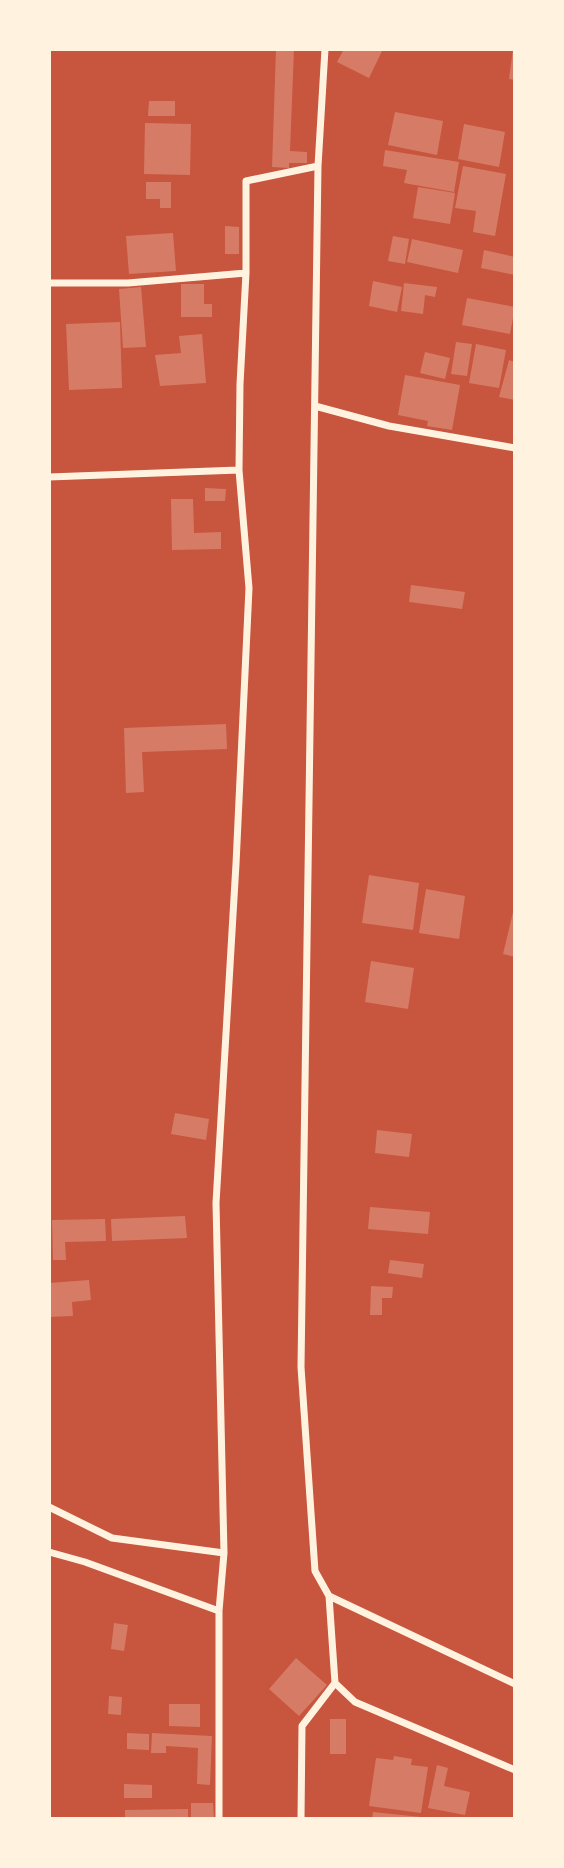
<svg xmlns="http://www.w3.org/2000/svg" width="564" height="1868" font-family="Signika,sans-serif">
<style>
.building{fill:#d67c66}
.lines{fill:none;stroke-linecap:round;stroke-linejoin:round}
.minor{stroke:#fff3e0;stroke-width:7}
</style>
<rect width="100%" height="100%" fill="#c8553d"/>
<path class="building" d="M276 49H294L290 151 307 152V163H289V168L272 167Z
M344 49H383L369 78 337 62Z
M513 49H515V80L509 79Z
M149 101H175V116H148Z
M395 112 443 121 437 155 388 145Z
M145 123 191 124 190 175 144 174Z
M464 124 505 132 499 167 458 159Z
M385 150 459 162 454 192 404 183 407 170 383 166Z
M463 166 506 174 495 236 473 232 476 211 455 208Z
M146 182H171V208H160V199H146Z
M418 187 455 193 450 224 413 218Z
M225 226 239 227V254H225Z
M173 233 176 271 129 274 126 236Z
M393 236 409 239 405 264 388 261Z
M412 239 463 250 458 273 407 262Z
M484 250 515 257V275L481 268Z
M373 281 402 287 397 312 369 306Z
M404 283 437 287 435 297 425 295 423 314 401 311Z
M181 284H204V304H212V317H181Z
M141 287 146 347 123 348 119 289Z
M467 298 515 307 510 334 462 325Z
M120 322 122 388 69 390 66 324Z
M202 334 206 383 160 386 155 355 181 353 179 336Z
M456 342 472 344 467 376 451 374Z
M476 344 506 350 499 388 469 383Z
M425 352 450 358 445 379 420 373Z
M509 360 515 362V400L499 397Z
M405 375 460 385 452 430 427 426 428 421 398 415Z
M205 488 226 489 225 501H205Z
M171 499H193L194 533 221 532V549L172 550Z
M411 585 465 592 462 609 409 602Z
M226 724 227 749 142 752 144 792 126 793 124 728Z
M369 875 419 883 413 930 362 923Z
M426 889 465 896 459 939 419 933Z
M514 908H515V957L503 954Z
M371 961 414 968 408 1009 365 1002Z
M175 1113 209 1119 206 1140 171 1134Z
M377 1130 412 1134 409 1157 375 1153Z
M370 1207 430 1212 428 1234 368 1229Z
M185 1216 187 1238 112 1241 111 1219Z
M105 1219 106 1241 65 1242 66 1260H53L52 1220Z
M390 1260 424 1264 422 1278 388 1273Z
M89 1280 91 1300 72 1302 73 1316 49 1317V1283Z
M371 1286 393 1287 392 1298H382V1315H370Z
M114 1623 128 1625 124 1651 111 1649Z
M296 1658 327 1685 299 1716 269 1689Z
M109 1696 122 1697 121 1715 108 1714Z
M169 1704H200V1727L169 1726Z
M330 1719H346V1754H330Z
M127 1733 149 1734V1750L127 1749Z
M152 1733 212 1736 210 1785 197 1784 198 1748 166 1746V1753H151Z
M394 1756 412 1759 411 1765 428 1767 421 1813 369 1806 376 1758 393 1760Z
M437 1765 448 1768 444 1786 470 1792 465 1815 428 1808Z
M124 1784 152 1785V1798H124Z
M191 1803H213L214 1819H191Z
M188 1809V1819H125V1810Z
M373 1812 421 1817V1819H372Z"/>
<g class="lines">
<path class="minor" d="M325 49 318 166 301 1367 315 1571 329 1596 335 1683 355 1702 515 1770
M49 283H128L246 273
M315 406 389 426 515 448
M49 477 239 470
M49 1507 112 1538 224 1553
M49 1552 85 1562 219 1611
M329 1596 515 1684
M219 1819V1611L224 1553 216 1203 236 864 249 588 239 470 240 384 246 273V181L318 166
M301 1819 302 1726 335 1683"/>
</g>
<rect width="564" height="1868" fill="none" stroke="#fff3e0" stroke-width="102"/>
</svg>
